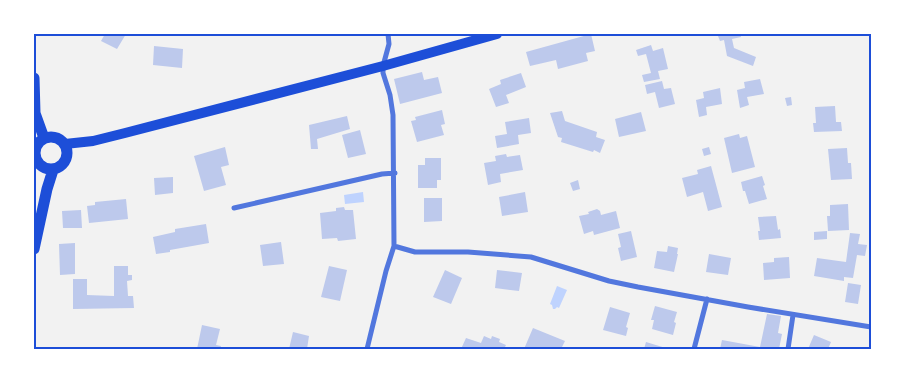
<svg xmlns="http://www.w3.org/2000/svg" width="905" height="383" font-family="'Golos Text',sans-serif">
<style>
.water{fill:#bfd3fe}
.building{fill:#bdc9ec}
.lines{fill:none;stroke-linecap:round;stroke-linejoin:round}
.minor{stroke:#5277de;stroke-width:5}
.secondary{stroke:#1d4ed8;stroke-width:10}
.primary{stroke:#1d4ed8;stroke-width:11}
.neatline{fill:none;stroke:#1d4ed8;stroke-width:2}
</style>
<rect width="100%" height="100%" fill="#f2f2f2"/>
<path class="water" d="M363 192 364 202 345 204 344 195Z
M557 286 567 290 559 308 557 307 555 309H553L552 305 550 304Z"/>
<path class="building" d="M105 34H126L117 49 101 41Z
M591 34 595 51 586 53 588 61 558 69 556 60 530 66 526 52Z
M721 34H740L741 37 732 39 734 48 756 57 753 66 727 56 724 40 720 41 718 36 721 35Z
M651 45 653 51 663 48 668 69 658 71 660 79 644 82 642 75 651 73 646 54 638 56 636 50Z
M154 46 183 49 182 68 153 65Z
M422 72 424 80 438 77 442 93 400 104 394 79Z
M521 73 526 87 506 95 509 103 496 107 489 89 501 84 500 80Z
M760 79 764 94 747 97 749 105 740 108 737 90 745 88 744 82Z
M662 81 664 89 671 88 675 104 659 108 655 92 647 94 645 85Z
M720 88 722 104 706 107 707 115 699 117 696 100 704 98 703 92Z
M791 97 792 105 787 106 785 98Z
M835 106 836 122H841L842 131 814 132 813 123H816L815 107Z
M442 110 445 124 441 125 444 135 417 142 411 121 416 120 415 117Z
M562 111 565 121 597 132 596 137 605 140 600 153 594 150 593 152 561 142 562 138 558 137 550 113Z
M641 112 646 131 619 137 615 119Z
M347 116 350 129 317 139 318 149H311L309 125Z
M529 118 531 133 518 135 519 144 497 148 495 136 507 134 505 122Z
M360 130 366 154 348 158 342 135Z
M739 134 740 138 747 136 755 167 732 173 724 138Z
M225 147 229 165 221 167 226 185 204 191 194 156Z
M709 147 711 154 704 156 702 149Z
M847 148 848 163H851L852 179 831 180 828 149Z
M506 154 507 157 520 155 523 170 500 174 501 182 488 185 484 163 496 161 495 156Z
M425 158H441V180H437V188H418V165H425Z
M711 166 722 207 708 211 703 192 687 197 682 178 698 174 697 170Z
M762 176 765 185 763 186 767 199 749 204 745 191H743L741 182Z
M173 177V193L155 195 154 178Z
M578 180 580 189 573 191 570 183Z
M525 192 528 212 502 216 499 197Z
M424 198H442V221L424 222Z
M126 199 128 219 89 223 87 206 95 205V202Z
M848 204 849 230 828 231 827 216H830V205Z
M344 207 345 210H353L356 239 338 241 337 238 322 239 320 213 336 211V208Z
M597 209 600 211 601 215 616 211 620 228 594 235 593 231 584 234 579 216 589 214 588 212Z
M81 210 82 228H63L62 211Z
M776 216 778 230 780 229 781 238 759 240 758 231H760L758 217Z
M206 224 209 243 170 250V252L156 254 153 237 175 232V229Z
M631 231 637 257 621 261 618 248 621 247 618 234Z
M827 231V239L814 240V232Z
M850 233 860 234 858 244 867 245 865 256 857 255 853 278 844 277V281L814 276 817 258 846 262Z
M281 242 284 264 263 266 260 245Z
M75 243V274L60 275 59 244Z
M668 246 678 248 677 254H678L674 272 654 268 657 251 667 252Z
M709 254 731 258 728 275 706 272Z
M789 257 790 278 764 280 763 263 774 262V258Z
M114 266H128V275H132V280L127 281 128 296H133L134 308 73 309V279H87V295L114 296Z
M329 266 347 270 340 301 321 297Z
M445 270 462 278 451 304 433 297Z
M497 270 522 273 519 291 495 288Z
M848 283 861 285 858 304 845 302Z
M655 306 677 312 674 322 676 323 673 335 652 329 654 320H651Z
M610 307 630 313 626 327 628 328 626 336 603 330Z
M767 314 781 316 778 333 782 334 779 349H720L722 340 760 347Z
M202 325 220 329 216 345 221 346 220 349H197Z
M533 328 565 341 561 349H524Z
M293 332 309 336 307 349H289Z
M814 335 831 342 828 349H808Z
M484 336 491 339 492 336 500 339 499 342 506 345 504 349H461L466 338 481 343Z
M646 342 669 349H644Z"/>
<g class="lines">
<path class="minor" d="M234 208 382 174 395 173
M394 246 415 252H468L531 257 609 281 638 287 748 307 871 327
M367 349 386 271 394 246 393 115 390 95 383 73V66L389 44 388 34
M694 349 707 299
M788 349 793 315"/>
<path class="secondary" d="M65 144 93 141 125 133 383 66 497 34
M34 153H35"/>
<path class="primary" d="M34 78 35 113 44 138
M35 153a16 16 0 1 1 32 0a16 16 0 1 1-32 0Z
M34 249 47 189 53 170"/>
</g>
<rect width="905" height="383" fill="none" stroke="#ffffff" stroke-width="70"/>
<rect x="35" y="35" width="835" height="313" class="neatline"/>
</svg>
